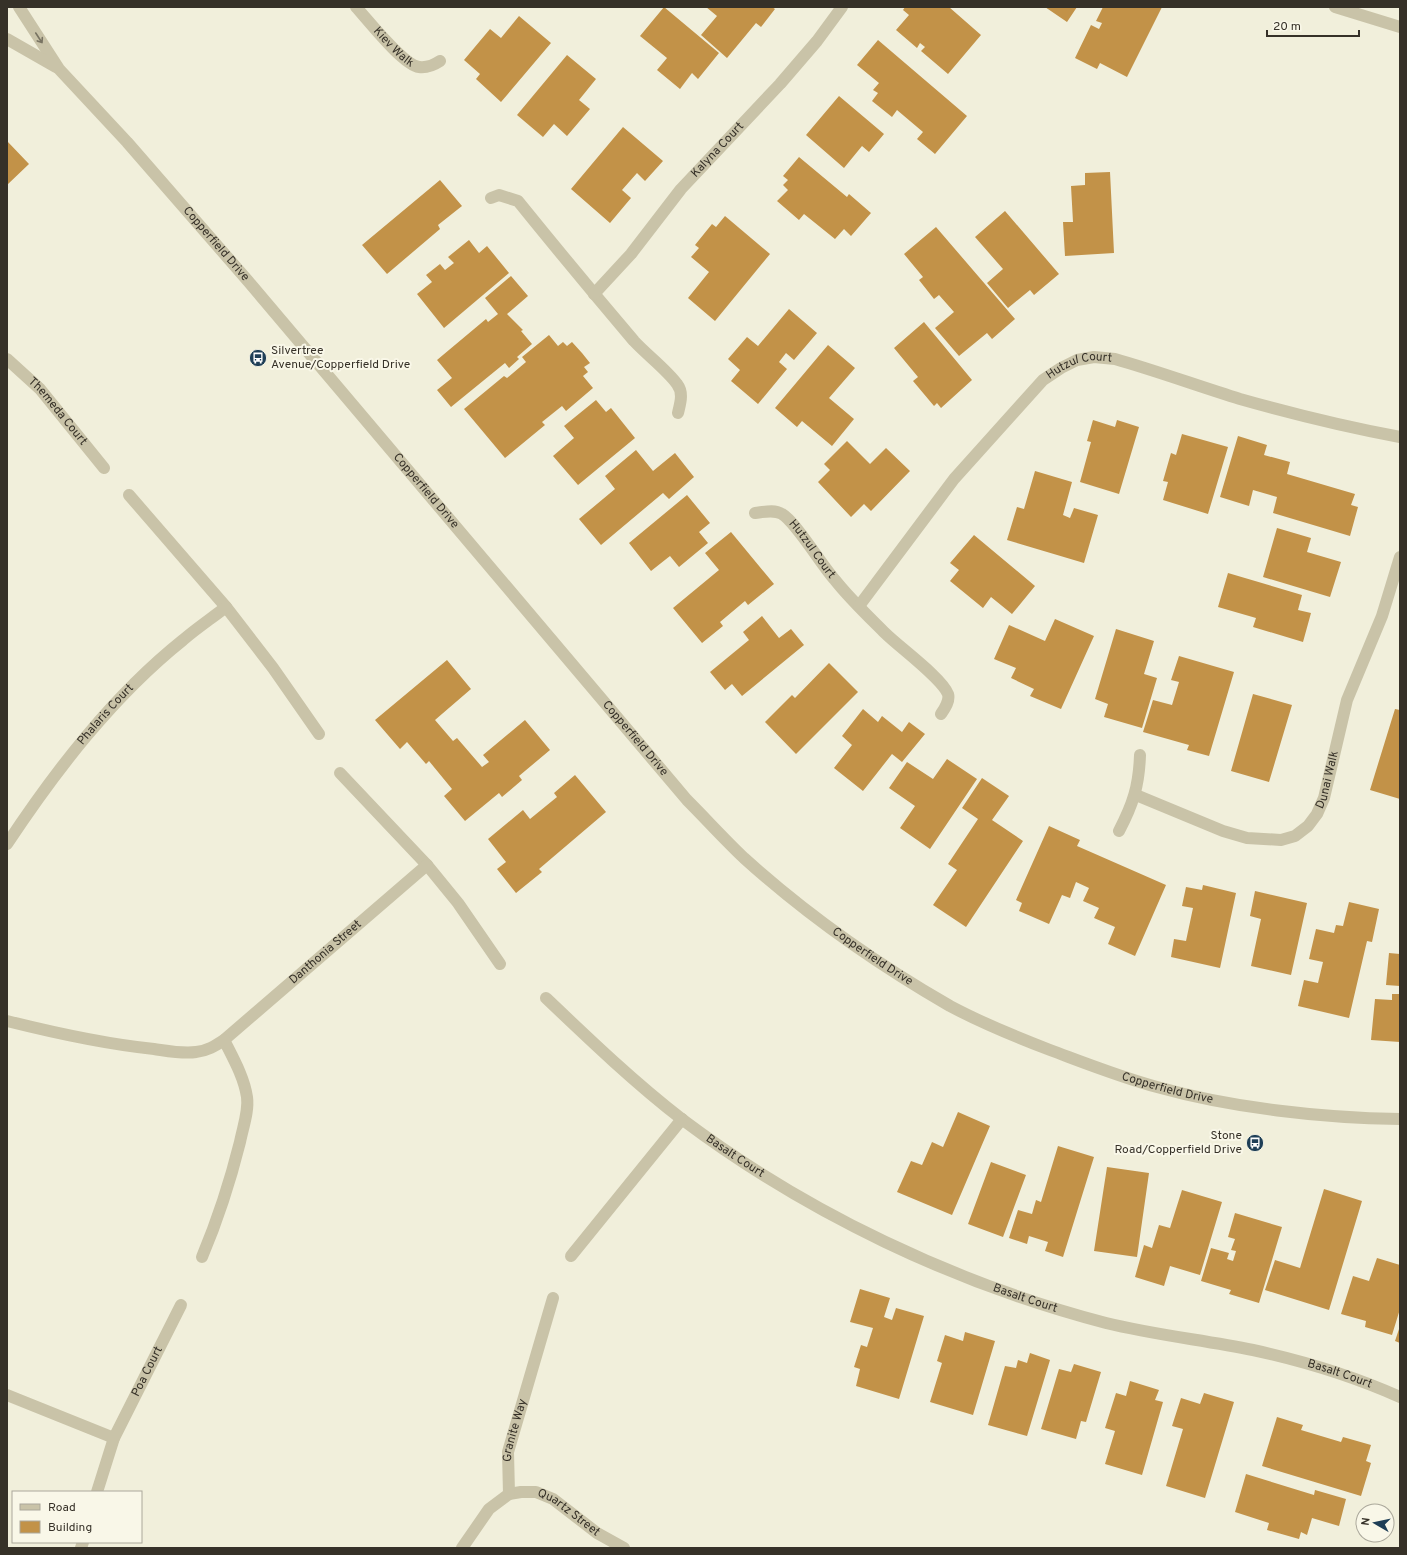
<svg xmlns="http://www.w3.org/2000/svg" width="1407" height="1555" font-family="Overpass,sans-serif">
<style>
.building{fill:#c29248}
.lines{fill:none;stroke-linecap:round;stroke-linejoin:round}
.minor{stroke:#c9c3a8;stroke-width:12}
.oneway{stroke:#787362}
.labels{text-anchor:middle;dominant-baseline:central;stroke-width:4;stroke-linejoin:round;paint-order:stroke}
.street-label{font-size:12px;fill:#363128;stroke:#f9f7e8}
.poi-label{font-size:12px;fill:#363128;stroke:#f9f7e8;text-anchor:start}
</style>
<rect width="100%" height="100%" fill="#f1efdb"/>
<path class="building" d="M664 7 719 53 698 79 692 73 680 89 657 70 667 58 640 36Z
M706 7H772L775 9 761 27 756 23 727 58 701 35 717 16Z
M905 7H949L981 35 948 74 921 51 925 47 920 43 917 48 896 30 909 15 903 10Z
M1045 7H1077L1067 22Z
M1103 7H1162L1127 77 1100 63 1097 69 1075 58 1091 25 1099 29 1102 23 1096 21Z
M519 16 551 43 501 102 476 79 480 74 464 60 490 29 501 38Z
M878 40 967 116 935 154 917 139 923 132 897 110 892 117 872 101 878 93 873 90 879 83 857 65Z
M567 55 596 79 579 100 590 109 567 136 554 124 543 137 517 115Z
M839 96 884 134 869 152 862 146 844 168 806 135Z
M623 127 663 161 645 181 637 173 622 190 631 198 610 223 571 189Z
M7 141 29 164 7 185Z
M799 157 847 197 849 194 871 213 851 236 844 229 835 239 804 214 799 220 777 201 788 190 783 185 788 180 783 176Z
M1110 172 1114 253 1065 256 1063 222H1073L1071 186 1085 185V173Z
M440 180 462 206 438 225 440 229 387 274 362 245Z
M1005 211 1059 274 1034 295 1030 290 1008 308 987 283 1003 269 975 237Z
M725 216 770 254 715 321 688 298 709 272 691 257 699 248 695 245 712 224 716 227Z
M936 227 1015 319 992 339 987 333 959 356 935 328 954 312 939 295 934 299 919 280 923 277 904 254Z
M469 240 479 253 487 246 509 273 444 328 417 294 432 282 426 275 440 264 445 270 454 263 448 257Z
M511 276 528 296 507 314 523 330 521 331 532 344 517 357 519 359 509 368 505 363 451 407 437 390 452 378 437 360 486 319 488 322 498 314 485 298Z
M789 309 817 333 794 360 786 353 779 362 787 369 758 404 731 381 740 370 728 359 747 337 758 346Z
M924 322 972 380 941 408 937 403 934 406 913 381 918 377 894 348Z
M549 335 558 346 563 342 567 346 572 342 582 353 590 363 584 367 588 372 583 376 593 388 566 411 562 406 542 422 545 425 505 458 464 409 504 376 507 378 526 362 522 357Z
M828 345 855 368 829 398 854 419 832 446 802 421 797 427 775 408Z
M596 400 606 412 611 408 635 438 578 485 553 456 574 438 564 426Z
M1093 420 1115 427 1117 420 1139 427 1119 494 1080 482 1091 442 1087 441Z
M1182 434 1228 447 1208 514 1163 500 1168 482 1163 481 1171 453 1176 455Z
M1238 436 1267 445 1264 455 1290 462 1287 474 1355 494 1351 505 1358 507 1350 536 1273 513 1277 497 1253 490 1249 506 1220 497Z
M847 441 870 464 886 448 910 471 871 511 864 504 851 517 818 482 830 470 824 464Z
M636 450 653 471 675 453 694 477 669 499 663 493 601 545 579 519 615 489 605 476Z
M1035 471 1072 482 1063 515 1070 518 1074 508 1098 515 1084 563 1007 540 1017 507 1024 509Z
M687 495 710 523 699 532 708 543 679 567 670 556 651 571 629 543Z
M1277 528 1311 538 1307 552 1341 562 1330 597 1263 577Z
M731 532 774 584 748 605 745 601 720 622 723 626 702 643 673 608 719 570 705 553Z
M974 535 1035 586 1012 614 991 597 983 608 950 581 959 570 950 563Z
M1228 573 1302 595 1298 610 1311 613 1303 642 1253 627 1256 618 1218 607Z
M762 616 779 638 791 629 804 645 742 696 732 684 725 690 710 672 749 640 743 632Z
M1055 619 1094 636 1061 709 1030 696 1034 689 1011 678 1016 668 994 659 1009 625 1045 641Z
M1116 629 1154 641 1144 674 1157 678 1142 728 1104 717 1108 704 1095 699Z
M1179 656 1234 672 1209 756 1187 750 1189 745 1143 732 1153 700 1172 705 1179 682 1171 680Z
M447 660 471 689 435 720 453 741 457 738 482 767 489 762 483 755 525 720 550 750 519 776 522 780 502 797 499 793 465 821 444 796 452 789 429 761 426 764 407 742 400 749 375 720Z
M829 663 858 692 796 754 765 722 792 695 795 698Z
M1253 694 1292 705 1269 782 1231 771Z
M863 709 878 722 882 716 902 732 909 722 925 734 902 762 892 754 863 791 834 768 852 745 842 736Z
M1395 709 1400 710V799L1370 790Z
M947 759 977 779 930 849 900 828 915 806 889 788 907 762 933 779Z
M575 775 606 812 539 869 542 872 516 893 497 869 506 862 488 839 523 810 530 819 557 797 554 793Z
M982 778 1009 796 992 820 1023 841 966 927 933 905 957 870 948 864 978 819 962 808Z
M1049 826 1080 840 1077 846 1166 885 1135 956 1108 944 1115 927 1094 918 1099 908 1083 901 1089 888 1076 882 1070 898 1062 895 1049 924 1019 911 1022 903 1016 900Z
M1203 885 1236 893 1220 968 1171 957 1174 939 1186 941 1193 908 1182 906 1186 887 1202 890Z
M1255 891 1307 903 1291 975 1251 966 1261 919 1250 916Z
M1349 902 1379 909 1372 942 1367 941 1349 1018 1298 1006 1304 980 1318 983 1323 962 1309 959 1316 929 1334 933 1336 925 1343 926Z
M1389 953 1400 954V986L1386 985Z
M1392 994H1400V1042L1371 1040 1375 999 1392 1000Z
M958 1112 990 1126 952 1215 897 1192 911 1161 922 1165 932 1142 943 1147Z
M1058 1146 1094 1157 1063 1257 1045 1251 1048 1242 1029 1236 1027 1244 1009 1238 1018 1210 1032 1214 1036 1200 1041 1202Z
M991 1162 1026 1175 1003 1237 968 1224Z
M1107 1167 1149 1173 1137 1257 1094 1251Z
M1324 1189 1362 1201 1329 1310 1265 1290 1275 1260 1300 1268Z
M1182 1190 1222 1202 1200 1275 1170 1266 1164 1286 1135 1277 1144 1245 1152 1248 1159 1225 1170 1228Z
M1235 1213 1282 1227 1259 1303 1229 1294 1231 1290 1201 1281 1211 1248 1229 1253 1227 1259 1233 1261 1236 1251 1231 1250 1235 1239 1228 1237Z
M1377 1258 1400 1265V1309L1392 1335 1365 1327 1366 1321 1341 1314 1353 1276 1369 1281Z
M860 1289 890 1298 884 1317 892 1320 896 1308 924 1316 899 1399 856 1386 860 1369 854 1367 861 1345 867 1347 873 1328 850 1322Z
M1400 1326V1343L1395 1341Z
M965 1332 995 1341 973 1415 930 1402 942 1363 937 1361 945 1335 963 1341Z
M1030 1353 1050 1360 1027 1436 988 1425 1005 1366 1016 1368 1018 1360 1027 1363Z
M1074 1364 1101 1372 1086 1422 1081 1421 1076 1439 1041 1429 1059 1369 1071 1372Z
M1130 1381 1159 1390 1155 1400 1163 1402 1142 1475 1105 1464 1115 1431 1105 1428 1116 1393 1126 1396Z
M1204 1393 1234 1402 1205 1498 1166 1486 1183 1429 1172 1426 1181 1398 1200 1404Z
M1277 1417 1303 1425 1301 1430 1341 1442 1343 1437 1371 1445 1366 1461 1371 1463 1361 1496 1262 1466Z
M1246 1474 1314 1495 1315 1490 1346 1499 1339 1526 1312 1518 1307 1535 1301 1532 1299 1539 1267 1530 1269 1523 1235 1512Z"/>
<g class="lines">
<g class="minor">
<path id="s1" d="M19 7 59 69 127 142 248 281 687 800C706 819 724 839 744 858 806 914 877 964 950 1006 982 1023 1016 1037 1050 1050 1085 1063 1120 1077 1157 1087 1232 1108 1322 1118 1400 1119"/>
<path id="s2" d="M356 7C368 20 403 65 419 67 427 68 434 65 440 61"/>
<path d="M1335 7 1400 27"/>
<path d="M7 39 56 67"/>
<path d="M491 198 499 195 518 201C556 248 595 295 634 341 647 355 667 370 677 384 684 393 680 404 678 413"/>
<path id="s3" d="M594 294 631 254 681 189 780 84 817 41 842 7"/>
<path id="s4" d="M7 359 40 389 104 468"/>
<path d="M129 495 226 607 273 668 319 734"/>
<path id="s5" d="M755 513C764 512 774 509 782 514 796 522 822 566 835 580 850 599 868 616 885 633 899 647 942 678 948 694 950 701 945 708 941 714"/>
<path id="s6" d="M859 606 954 479 1043 380 1061 368 1077 360 1094 357 1115 359C1157 371 1198 386 1240 399 1293 414 1346 427 1400 437"/>
<path d="M340 773 427 865 458 903 500 964"/>
<path id="s7" d="M1136 795 1223 831 1247 838 1281 840 1295 836 1308 826 1317 814 1324 798 1347 700 1382 616 1400 557"/>
<path d="M1119 831C1133 804 1139 786 1140 755"/>
<path id="s8" d="M7 844C56 770 113 696 183 640 197 628 212 618 226 607"/>
<path id="s9" d="M546 998C590 1040 635 1083 683 1120 807 1213 956 1284 1106 1323 1155 1335 1204 1340 1253 1350 1304 1361 1353 1376 1400 1397"/>
<path id="s10" d="M7 1021C55 1033 104 1044 154 1049 168 1051 183 1054 196 1052 207 1051 215 1046 224 1040L427 865"/>
<path d="M571 1256 682 1119"/>
<path d="M202 1257C218 1219 230 1182 240 1142 243 1127 249 1111 247 1097 244 1077 233 1058 224 1040"/>
<path d="M7 1395 114 1438"/>
<path id="s11" d="M97 1492 114 1438 181 1305"/>
<path id="s12" d="M509 1494 521 1492H536L553 1499 597 1533 624 1548"/>
<path d="M81 1548 83 1542"/>
<path id="s13" d="M462 1548 489 1509 509 1494 508 1452 553 1298"/>
</g>
</g>
<defs><path id="oneway-shaft" d="M-6 0H5M1.5-3L5.5 0L1.5 3" fill="none" stroke-width="1.6" stroke-linecap="round" stroke-linejoin="round"/></defs>
<use class="oneway" href="#oneway-shaft" transform="translate(39 38) rotate(57)"/>
<defs>
<symbol id="bus-disc" viewBox="-11 -11 22 22"><circle r="9.5" fill="#1e3e56" stroke="#f9f7e8"/><path d="M-5-6H5V4H4V6H2V4H-2V6H-4V4H-5ZM-3.5-4V0h7V-4ZM-3.5 1.2v1.5H-2V1.2ZM2 1.2v1.5H3.5V1.2Z" fill="#fff"/></symbol>
</defs>
<g fill-rule="evenodd">
<use href="#bus-disc" x="248" y="348" width="20" height="20"/>
<use href="#bus-disc" x="1245" y="1133" width="20" height="20"/>
</g>
<g class="labels">
<g class="street-label">
<text stroke="none"><textPath href="#s2" startOffset="55">Kiev Walk</textPath></text>
<text stroke="none"><textPath href="#s3" startOffset="190">Kalyna Court</textPath></text>
<text stroke="none"><textPath href="#s1" startOffset="309">Copperfield Drive</textPath></text>
<text stroke="none"><textPath href="#s6" startOffset="332">Hutzul Court</textPath></text>
<text stroke="none"><textPath href="#s4" startOffset="73">Themeda Court</textPath></text>
<text stroke="none"><textPath href="#s1" startOffset="633">Copperfield Drive</textPath></text>
<text stroke="none"><textPath href="#s5" startOffset="74">Hutzul Court</textPath></text>
<text stroke="none"><textPath href="#s8" startOffset="163">Phalaris Court</textPath></text>
<text stroke="none"><textPath href="#s1" startOffset="957">Copperfield Drive</textPath></text>
<text stroke="none"><textPath href="#s7" startOffset="235">Dunai Walk</textPath></text>
<text stroke="none"><textPath href="#s10" startOffset="357">Danthonia Street</textPath></text>
<text stroke="none"><textPath href="#s1" startOffset="1281">Copperfield Drive</textPath></text>
<text stroke="none"><textPath href="#s1" startOffset="1606">Copperfield Drive</textPath></text>
<text stroke="none"><textPath href="#s9" startOffset="247">Basalt Court</textPath></text>
<text stroke="none"><textPath href="#s9" startOffset="571">Basalt Court</textPath></text>
<text stroke="none"><textPath href="#s11" startOffset="131">Poa Court</textPath></text>
<text stroke="none"><textPath href="#s9" startOffset="895">Basalt Court</textPath></text>
<text stroke="none"><textPath href="#s13" startOffset="137">Granite Way</textPath></text>
<text stroke="none"><textPath href="#s12" startOffset="66">Quartz Street</textPath></text>
</g>
<g class="poi-label">
<text x="271" y="351">Silvertree<tspan x="271" dy="14">Avenue/Copperfield Drive</tspan></text>
<text x="1242" y="1136" text-anchor="end">Stone<tspan x="1242" dy="14">Road/Copperfield Drive</tspan></text>
</g>
</g>
<rect width="1407" height="1555" fill="none" stroke="#363128" stroke-width="16"/>
<rect x="12" y="1491" width="130" height="52" fill="#f9f7e8" stroke="#aba89b"/>
<rect x="20" y="1504" width="20" height="6" fill="#c9c3a8" stroke="#aba89b"/>
<text x="48" y="1511" font-size="12" fill="#363128">Road</text>
<rect x="20" y="1521" width="20" height="12" fill="#c29248" stroke="#aba89b"/>
<text x="48" y="1531" font-size="12" fill="#363128">Building</text>
<g transform="translate(1375 1523) rotate(279)"><circle r="19" fill="#f9f7e8" stroke="#aba89b"/>
<path d="M0-3L7 15L0 10L-7 15Z" fill="#1e3e56"/>
<text y="-6" font-size="11" font-weight="bold" text-anchor="middle" fill="#363128">N</text>
</g>
<path d="M1267 30v6h92v-6" fill="none" stroke="#363128" stroke-width="2"/>
<text x="1273" y="30" font-size="12" fill="#363128" stroke="#f9f7e8" stroke-width="3" paint-order="stroke">20 m</text>
</svg>
